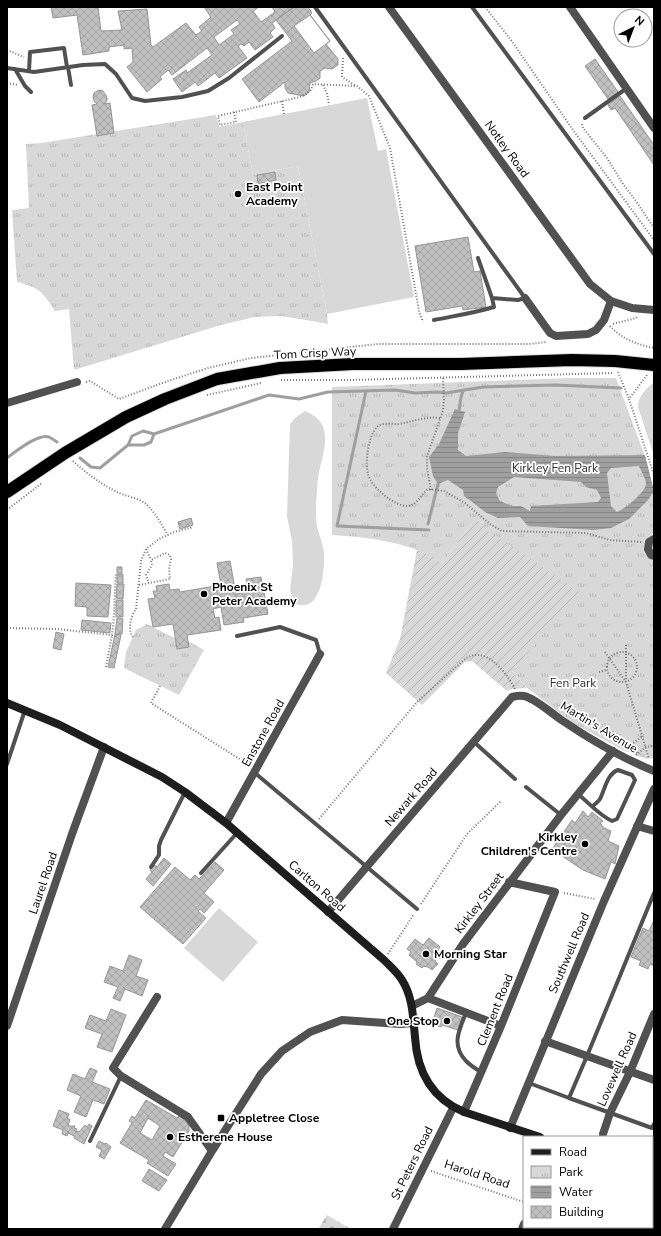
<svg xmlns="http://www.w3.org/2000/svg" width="661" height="1236" font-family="'Nunito Sans',sans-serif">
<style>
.grass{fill:#d8d8d8}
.cemetery{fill:url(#cemetery-stones)}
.park{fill:url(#park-tufts)}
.garden{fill:url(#garden-furrows)}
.water{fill:url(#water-rules);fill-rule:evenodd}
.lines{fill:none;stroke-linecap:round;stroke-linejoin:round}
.stream{stroke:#9f9f9f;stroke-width:3}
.building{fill:url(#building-cross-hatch);stroke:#959595;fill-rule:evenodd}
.highway-casing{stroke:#dbdbdb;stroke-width:14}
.path{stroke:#737373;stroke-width:2;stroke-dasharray:1 2;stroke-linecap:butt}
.lane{stroke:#515151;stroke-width:4}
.street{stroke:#515151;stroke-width:8}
.secondary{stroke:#1e1e1e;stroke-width:8}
.highway{stroke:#000;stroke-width:12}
.poi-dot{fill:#000;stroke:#fff;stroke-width:1.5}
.labels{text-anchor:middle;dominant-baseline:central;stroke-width:3.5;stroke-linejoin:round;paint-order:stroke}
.street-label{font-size:12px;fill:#000;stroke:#fff}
.poi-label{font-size:12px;font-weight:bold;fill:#000;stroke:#fff;text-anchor:start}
.park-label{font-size:12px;fill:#2f2f2f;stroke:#fff}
</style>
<defs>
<pattern id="cemetery-stones" width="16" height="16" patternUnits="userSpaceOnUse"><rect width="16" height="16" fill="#d8d8d8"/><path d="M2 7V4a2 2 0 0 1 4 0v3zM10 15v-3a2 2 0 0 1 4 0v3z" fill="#b8b8b8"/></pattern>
<pattern id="park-tufts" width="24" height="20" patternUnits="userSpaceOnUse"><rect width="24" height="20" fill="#d8d8d8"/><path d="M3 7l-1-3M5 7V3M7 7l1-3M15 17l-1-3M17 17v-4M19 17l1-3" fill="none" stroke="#b8b8b8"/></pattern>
<pattern id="garden-furrows" width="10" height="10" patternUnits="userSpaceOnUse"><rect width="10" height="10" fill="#d8d8d8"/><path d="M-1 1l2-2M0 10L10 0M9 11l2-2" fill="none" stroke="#b8b8b8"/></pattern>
<pattern id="water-rules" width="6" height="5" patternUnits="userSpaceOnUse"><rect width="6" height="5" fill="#9f9f9f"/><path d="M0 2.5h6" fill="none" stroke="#878787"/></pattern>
<pattern id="building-cross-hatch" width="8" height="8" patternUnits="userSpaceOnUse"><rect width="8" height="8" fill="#c0c0c0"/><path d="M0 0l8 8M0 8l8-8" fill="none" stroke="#a3a3a3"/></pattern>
</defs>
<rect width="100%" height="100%" fill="#fff"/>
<path class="grass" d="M367 98 378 151 386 149 414 297 327 314 298 166 253 175 243 122Z
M654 382V456L638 407C638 396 647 388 654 382Z
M305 411C314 415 322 420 324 430 328 444 320 464 318 478 317 486 317 495 316 503 316 511 316 520 317 527 320 538 325 549 324 560 324 577 319 615 294 603L290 590 293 565 292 541 287 516 290 424 296 417Z
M219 908 258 942 223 982 184 948Z"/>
<path class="cemetery" d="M327 1215 351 1229H318Z"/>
<path class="park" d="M216 115 219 127 243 122 253 175 298 166 327 314 328 324 306 320 280 316 255 317 221 325 74 370 69 309 55 311C42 291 40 288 17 282L12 210 29 208 26 144 41 143Z
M570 378H616L643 451 654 492V533L645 540C644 548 646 556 654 561V758L647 759 623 750 573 723 527 688 512 671 489 535 475 519 442 563C411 542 368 537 332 535V387Z
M147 624 175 638 178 649 189 647 188 641 204 650 179 695 124 668 126 652 136 630Z"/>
<path class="garden" d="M475 519 488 529 489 535 497 536 579 592 512 671 527 688 511 689 507 691 472 661 465 662 422 705 386 673 400 639 417 550 431 556 442 563Z"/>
<path class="water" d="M455 409 465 412 458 433V450L466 456 505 452 555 456 645 455 654 491 648 500 629 519 611 528 594 530 528 526 520 517 498 518 485 512 471 501 464 496 463 490 448 480 438 484 433 476 429 457 439 444ZM639 466C641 471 646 479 646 484 645 493 626 508 617 512L611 506 607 473 611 468ZM514 477 581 482 586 487 597 490 601 498 598 502 531 506 530 511 521 506H512L500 501 496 494 498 487Z"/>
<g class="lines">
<path class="stream" d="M366 391 337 526 429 530
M459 411 461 397 463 391
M128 445 132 436 143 431 154 434
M7 458C15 452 38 433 49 437 51 438 54 440 57 442
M80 458 91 467 100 468 128 445H144L151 442 154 434 269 395 299 399 328 392 395 390 415 393 437 392 446 393 483 387 555 385 621 388
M428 524 438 484"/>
</g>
<path class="building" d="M51 7H98L101 31 122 30 118 11 147 9 151 45 153 47 186 23 196 35 202 31 199 27 211 17 204 7H259L253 11 261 22 275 12 272 7H294L272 23 275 28 270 33 273 37 255 50 249 42 244 46 241 44 238 46 247 58 219 78 215 73 198 86 195 82 182 92 173 79 186 70 187 73 212 55 207 48 172 75 168 70 160 77 162 79 147 92 127 67 133 62 132 48 124 49V45L109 47V51L83 55 77 15 53 18ZM237 20 240 24 231 30 234 34 219 45 214 37Z
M294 7H308L312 13 310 15 330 41 326 44 338 59V65L332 69 325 68 320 71V78L316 81 310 83 309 92 304 96 288 93 285 88V82L259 102 242 79 292 41 276 20Z
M310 15 330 41 314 53 294 26Z
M595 59 618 92 608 99 585 66Z
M101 90 103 91 107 97V100L105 104 110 103 114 133 97 136 92 105 97 104 94 101 93 97 94 93 97 91Z
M620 96 654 145V165L615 108 611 110 608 105Z
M275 172 276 180 258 184 257 175Z
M468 237 474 272 480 271 486 307 463 310 462 306 426 312 415 246Z
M191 518 193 525 180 529 178 522Z
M230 561 236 594 248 592 246 579 261 577 268 614 243 618 244 622 224 625 221 607 213 609 215 618 219 617 221 630 187 635 189 647 177 649 173 624 153 627 148 599 155 598 153 591H157L156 586 169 584 170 590 179 589 180 592 221 585 217 563Z
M117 567H122V573H117Z
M117 574H123V583H117Z
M76 583 111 585 108 617 87 616V607L75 606Z
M117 584H124L123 599 116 598Z
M116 600H123V617H116Z
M117 618 123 619 122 634H115Z
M82 620 111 623 110 633 81 630Z
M56 632 64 634 61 650 53 648Z
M115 634 121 635 114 668 108 667Z
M608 729 615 733 612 738 605 733Z
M583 811 588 817 592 812 603 821 600 823 604 828 611 831 608 841 619 846 615 864 611 862 605 879 583 870 565 858 553 848 572 820 575 823Z
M164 858 171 864 153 886 146 879 152 872 150 870 155 865 157 867Z
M215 862 224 870 204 893 214 902 204 913 200 909 198 911 206 918 183 944 140 907 175 867 190 880 195 875 199 879Z
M654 920V966L650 964 648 969 639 965 641 961 631 957 643 928 649 931Z
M429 938 440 947 438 950 444 955 440 959 438 957 435 961 438 964 432 970 428 967 423 966 422 968 416 964 417 962 409 955 411 952 407 949 415 939 423 945Z
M129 955 142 960 136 976 148 980 142 996 125 989 120 1001 113 998 118 987 104 982 110 966 123 971Z
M437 1008 462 1017 458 1030 442 1025 441 1027 432 1024Z
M111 1009 126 1015 112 1052 97 1047 102 1034 85 1028 90 1015 106 1021Z
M90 1068 97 1071 92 1082 110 1089 104 1104 93 1100 86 1117 74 1112 81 1096 67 1090 73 1074 85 1079Z
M146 1100 177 1118 179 1116 186 1121 189 1126V1131L173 1157 165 1152 163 1156 176 1164 168 1176 147 1163 149 1160 120 1143 132 1123 129 1121 132 1116 135 1118ZM148 1118 160 1126 152 1140 140 1133Z
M59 1110 69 1114 67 1119H70L68 1126H75L74 1128 77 1129 76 1131 79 1132 85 1125 87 1127 89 1124 92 1126 84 1144 74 1138 75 1136H74L68 1133 67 1136 62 1134 63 1130 53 1126Z
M99 1141 105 1144 106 1143 111 1147 104 1159 99 1156 102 1150 96 1147Z
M149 1169 167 1180 159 1191 142 1181Z"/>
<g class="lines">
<defs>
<path id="highway" d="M7 492 65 453 126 417 165 399 217 379 280 368 353 364H461L572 360 615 361 654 365"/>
</defs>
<use href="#highway" class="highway-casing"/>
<path class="path" d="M485 7 511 40 573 130 654 240
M7 50 24 57
M343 58 342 77 356 86
M7 83 18 85
M323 85 327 93 329 105
M282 101 284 114
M234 112 236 122 220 125 218 116 300 97C307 94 311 92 313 84L357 86 369 96 390 148 419 311 423 322
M582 124 583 128 607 158 623 184 636 201 654 228
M613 324 636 318 637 317
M610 326C620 338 638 345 654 348
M618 372 629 399
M647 375 629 399 654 475
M281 380H350L613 373
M86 382 90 381 119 399 168 381 208 368 251 358 378 344H529L547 342
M207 395 261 383
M440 418C424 416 413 422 398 424 391 424 383 422 377 427 368 436 365 463 368 474 371 487 394 506 407 506 417 506 421 494 428 489L444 491 465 503 490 524 502 531 586 533 610 540 642 542
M73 461C86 473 101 484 117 492 125 496 139 498 146 504 155 512 161 524 168 535
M431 490 427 468V456L443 411 444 400 443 377
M7 510 42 483
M146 549 151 560
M139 585 170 579 169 569 171 559 170 555 165 553 151 560 152 565 146 575 149 583
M7 628 57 629 112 635C115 614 114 594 116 573
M133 637C127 629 131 616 136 609L141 561 146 549 159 539 174 532 193 527
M626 645V681
M605 652 626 682 649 759
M607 667a15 15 0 1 1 30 0a15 15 0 1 1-30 0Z
M106 667 112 635
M599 672 607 670
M160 686 151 703 249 765
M637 753 632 744 643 736
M636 755 646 747 654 746
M319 819 417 702 466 658C469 657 472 655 475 655 492 653 508 676 515 689
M564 893 595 899
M421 904 467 834 501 801
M388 954 414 914
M431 1171 524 1202"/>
<path class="lane" d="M315 7 525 298 518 300 492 298 494 307C474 313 454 316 434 320
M472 7 654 254
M68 67 71 85
M7 68 34 72 83 65 105 64 116 74 132 98 145 101 182 97 208 91 229 78 282 36
M15 69 25 86 31 92
M29 71 30 52 64 48 67 67
M585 118 627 88
M478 258 492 298
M237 636 280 627 316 640 320 654
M474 742 515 779
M7 764 25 710
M255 773 417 909
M526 787 561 815
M578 794C589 803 600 816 612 821L617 819 635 780 632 775 618 770C607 774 605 789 600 799 598 802 595 804 593 806
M151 867 159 855V846L161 840 185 792
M201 873 237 833
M466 1013C459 1030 451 1045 466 1061 470 1065 476 1069 481 1072
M529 1083 569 1098 587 1056 654 893
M569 1098 652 1128 654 1124
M90 1141 121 1076
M583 1229 584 1227"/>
<path class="street" d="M389 7 590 284 611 301 632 308 654 310
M570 7 654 128
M525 298 550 333 556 336 588 334 596 330 604 320 611 301
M7 403 77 382
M654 539 649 542 648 549 651 555 654 556
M226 823 320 654
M637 826 654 831
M328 912 512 697C516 696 520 695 524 696 535 698 552 714 563 721 591 740 622 758 654 771
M157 997 113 1068 121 1076 188 1117 212 1151
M428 998 463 944 561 815 613 751
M412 1006 428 998 501 1026
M7 1026 72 834 104 747
M545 1041 654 1080
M464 1112 501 1026 555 892 509 882
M510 1128 604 901 654 789
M603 1134 610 1113 630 1072 654 1014
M594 1227 599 1229
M165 1229 212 1151 261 1074 282 1051 310 1032 342 1020 400 1024 414 1023
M393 1229 453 1108
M522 1229 524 1224
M622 1229V1227"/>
<path class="secondary" d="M7 703 60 725 162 777 185 792 226 823 384 960C390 966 398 973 402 980 413 997 413 1018 415 1037 417 1072 431 1098 464 1112L540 1137
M652 1178 654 1179"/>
<use href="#highway" class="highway"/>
</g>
<g class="poi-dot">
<circle cx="238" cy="194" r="4"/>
<circle cx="204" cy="594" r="4"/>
<circle cx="585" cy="844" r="4"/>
<circle cx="426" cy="954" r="4"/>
<circle cx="447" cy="1021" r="4"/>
<rect x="217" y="1114" width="8" height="8" rx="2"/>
<circle cx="170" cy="1137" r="4"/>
</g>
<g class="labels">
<g class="street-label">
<text transform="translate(507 149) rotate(54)">Notley Road</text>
<text transform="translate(315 353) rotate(-3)">Tom Crisp Way</text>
<text transform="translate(599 727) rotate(31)">Martin's Avenue</text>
<text transform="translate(263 733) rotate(-61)">Enstone Road</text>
<text transform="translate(411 797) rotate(-49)">Newark Road</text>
<text transform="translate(43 883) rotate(-71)">Laurel Road</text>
<text transform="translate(317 886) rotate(41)">Carlton Road</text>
<text transform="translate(479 903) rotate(-53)">Kirkley Street</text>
<text transform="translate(569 953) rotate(-67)">Southwell Road</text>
<text transform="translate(495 1010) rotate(-68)">Clement Road</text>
<text transform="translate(617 1069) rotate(-66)">Lovewell Road</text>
<text transform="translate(412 1163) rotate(-64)">St Peters Road</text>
<text transform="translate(477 1174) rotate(18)">Harold Road</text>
</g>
<g class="poi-label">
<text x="246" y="187">East Point<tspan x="246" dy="14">Academy</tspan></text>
<text x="212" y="587">Phoenix St<tspan x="212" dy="14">Peter Academy</tspan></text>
<text x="577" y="837" text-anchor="end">Kirkley<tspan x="577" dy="14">Children's Centre</tspan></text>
<text x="434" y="954">Morning Star</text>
<text x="439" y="1021" text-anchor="end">One Stop</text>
<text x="229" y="1118">Appletree Close</text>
<text x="178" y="1137">Estherene House</text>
</g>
<g class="park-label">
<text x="555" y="468">Kirkley Fen Park</text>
<text x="573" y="683">Fen Park</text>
</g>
</g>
<rect width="661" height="1236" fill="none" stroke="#000000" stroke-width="16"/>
<rect x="523" y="1136" width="130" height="92" fill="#ffffff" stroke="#999999"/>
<rect x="531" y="1149" width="20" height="6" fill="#1e1e1e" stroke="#999999"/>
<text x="559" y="1156" font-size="12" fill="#000000">Road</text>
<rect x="531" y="1166" width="20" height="12" fill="url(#park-tufts)" stroke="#999999"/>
<text x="559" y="1176" font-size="12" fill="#000000">Park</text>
<rect x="531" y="1186" width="20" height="12" fill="url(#water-rules)" stroke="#999999"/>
<text x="559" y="1196" font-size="12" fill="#000000">Water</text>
<rect x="531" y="1206" width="20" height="12" fill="url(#building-cross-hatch)" stroke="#999999"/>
<text x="559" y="1216" font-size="12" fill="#000000">Building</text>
<g transform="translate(633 28) rotate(42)"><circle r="19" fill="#ffffff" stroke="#999999"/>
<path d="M0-3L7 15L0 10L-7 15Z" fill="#000000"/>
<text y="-6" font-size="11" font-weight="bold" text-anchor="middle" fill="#000000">N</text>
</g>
</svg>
